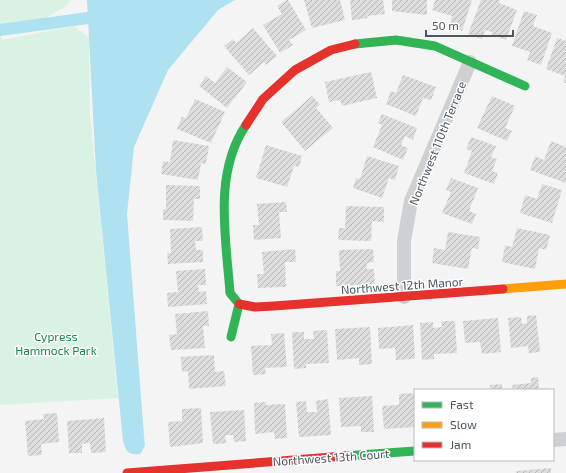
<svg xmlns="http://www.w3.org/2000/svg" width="566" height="473" font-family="'Exo 2',sans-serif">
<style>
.green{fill:#d9f2e3}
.water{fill:#aee2f0}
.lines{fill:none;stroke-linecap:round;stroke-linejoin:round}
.canal{stroke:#aee2f0;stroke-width:12}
.building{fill:url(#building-hatch)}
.street{stroke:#ced0d2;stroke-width:14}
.fast{stroke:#30b455;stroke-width:9}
.slow{stroke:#ff9f0a;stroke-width:9}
.jam{stroke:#e5322d;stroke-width:9}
.labels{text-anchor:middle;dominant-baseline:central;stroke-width:3;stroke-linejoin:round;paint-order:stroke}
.street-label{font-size:12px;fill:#4a5661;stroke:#fff}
.park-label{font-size:12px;fill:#17864f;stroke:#fff}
</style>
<defs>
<pattern id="building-hatch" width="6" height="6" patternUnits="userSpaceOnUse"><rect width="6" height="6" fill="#ddddde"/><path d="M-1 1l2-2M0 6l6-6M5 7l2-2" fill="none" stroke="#b5b6b7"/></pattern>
</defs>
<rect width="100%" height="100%" fill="#f4f4f4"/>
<path class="green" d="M0 0H71L65 7 38 22 1 25 2 40 74 26 89 38 90 115 118 398 0 405Z"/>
<path class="water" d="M87 0H235L218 10 168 70 134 147 127 214 144 436 145 446 140 454C128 455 126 452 123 441L96 171Z"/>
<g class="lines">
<path class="canal" d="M0 30 88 18"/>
</g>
<path class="building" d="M287 0H288L306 30 289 40 293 45 280 53 263 25 282 14 277 6Z
M304 0H340L345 20 312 28Z
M350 0H383L385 14 367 16 368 18 352 20Z
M392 0H427V15L392 11Z
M435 0H472L462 31 449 27 452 16 432 10Z
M481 0H500L499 3 517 10 506 40 491 34 492 32 485 30 482 39 468 34Z
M524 11 537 15 533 26 552 33 541 65 527 60 530 52 512 46Z
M253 28 277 56 266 65 264 62 249 75 224 46 233 39 236 43Z
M557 38 566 41V83L563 82 565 76 546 69Z
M227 67 247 82 227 108 199 86 206 76 215 83Z
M371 72 377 98 342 106 340 100 329 102 325 82Z
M403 75 436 87 431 100 423 98 416 116 386 104 391 91 396 93Z
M312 96 320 105 316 108 333 128 305 151 281 122Z
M492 96 515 106 505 128 512 131 507 141 477 128Z
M195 99 225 112 211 143 177 129 182 117 186 118Z
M382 114 417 128 413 140 405 136 401 145 408 148 403 160 373 147 382 125 378 123Z
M471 137 496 146 491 157 497 159 492 171 498 173 494 184 464 173 472 151 466 149Z
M173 140 209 146 206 164 201 163 198 180 161 174 163 161 170 162Z
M551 141 566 147V183L530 170 535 156 544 160Z
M266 145 302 156 299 167 294 166 287 187 256 178Z
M367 156 399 166 395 180 389 178 382 198 353 188 356 178 360 179Z
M451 178 478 188 469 211 476 214 472 224 442 213 451 192 446 190Z
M542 184 562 190 552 223 520 213 525 195 537 199Z
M166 185 200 186V199H194L193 221 163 220V209H166Z
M286 202 287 212H279L281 238 254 240 253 225H259L257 204Z
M346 206 384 207V222L372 221 371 241 338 240 339 228H345Z
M202 227 203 241H195L196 250H203V262L168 264 167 253H171L170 229Z
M517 228 550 235 546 250 539 248 535 269 502 262 505 245 512 247Z
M448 232 480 237 478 249 472 248 468 269 432 263 434 248 445 250Z
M295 249 296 262H285L286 287 258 288 257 274H264L262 252Z
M373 249 374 262 367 263V269H374L375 284 336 286V271H340L339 250Z
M205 269 206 285H198L199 292 206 291 207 304 168 307 167 293 178 292 176 271Z
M208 311 209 326H203L205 348 171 350 169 335 177 334 175 314Z
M536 315 540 352 529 353 528 346 511 348 508 318 521 317 522 324 527 323V316Z
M498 318 501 352 482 354 480 342 465 343 463 321Z
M441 321H455L457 353 434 354V359L422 360 420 323 433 322V328L442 327Z
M413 325 415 359 396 360 395 348 379 349 378 328Z
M370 327 372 364 359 365V358L337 360 335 329Z
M327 330 329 363 306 364V368L294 369 292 332H304V339H314L313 331Z
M284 333 287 367 265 368 266 374 253 375 251 346 272 345 271 334Z
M214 355 215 372 224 371 226 386 189 389 188 371 182 372 181 357Z
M538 377 539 389 546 388V390H513L512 385 531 383V378Z
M502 384V390H490V385Z
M415 393V427L384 429 382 406 399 405V394Z
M372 396 374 432H361V426L341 427 339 398Z
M328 399 331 435 299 437 296 402 306 401 307 412H317L316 401Z
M266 402V405L285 404 287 438 275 439 274 432 255 434 254 403Z
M201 408 203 443 170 447 168 422 182 421V409Z
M244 410 246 441 234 442 233 435H225L226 443 213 444 210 412Z
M57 413 59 442 41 444 42 455 28 456 25 421 44 419 43 414Z
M104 418 106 452 91 453 90 443 82 444V453H69L67 421Z
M551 468V473H516V471Z"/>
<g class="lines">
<path class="street" d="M404 297V241L411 201 470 62
M553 440 566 439"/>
<path class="fast" d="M355 44 396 40 435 46 525 86
M231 337 239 304 230 293C226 237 213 174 246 125
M345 456 415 451"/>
<path class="slow" d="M503 289 566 284"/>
<path class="jam" d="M246 125 263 99 295 70 331 50 355 44
M239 304 255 307 274 306 503 289
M127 473 345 456"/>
</g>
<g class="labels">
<g class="street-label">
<text transform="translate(437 143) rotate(-68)">Northwest 110th Terrace</text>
<text transform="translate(402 285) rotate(-4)">Northwest 12th Manor</text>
<text transform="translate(331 457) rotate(-4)">Northwest 13th Court</text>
</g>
<g class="park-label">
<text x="56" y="336">Cypress<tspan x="56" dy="14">Hammock Park</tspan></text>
</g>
</g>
<rect x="414" y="389" width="140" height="72" fill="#ffffff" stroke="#b7bbc0"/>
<rect x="422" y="402" width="20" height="6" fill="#30b455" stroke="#b7bbc0"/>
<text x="450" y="409" font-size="12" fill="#4a5661">Fast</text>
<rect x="422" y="422" width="20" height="6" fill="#ff9f0a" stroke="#b7bbc0"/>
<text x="450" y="429" font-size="12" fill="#4a5661">Slow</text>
<rect x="422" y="442" width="20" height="6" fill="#e5322d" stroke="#b7bbc0"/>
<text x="450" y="449" font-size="12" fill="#4a5661">Jam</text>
<path d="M426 30v6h87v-6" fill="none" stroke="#4a5661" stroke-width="2"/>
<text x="432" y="30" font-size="12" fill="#4a5661" stroke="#ffffff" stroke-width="3" paint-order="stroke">50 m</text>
</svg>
